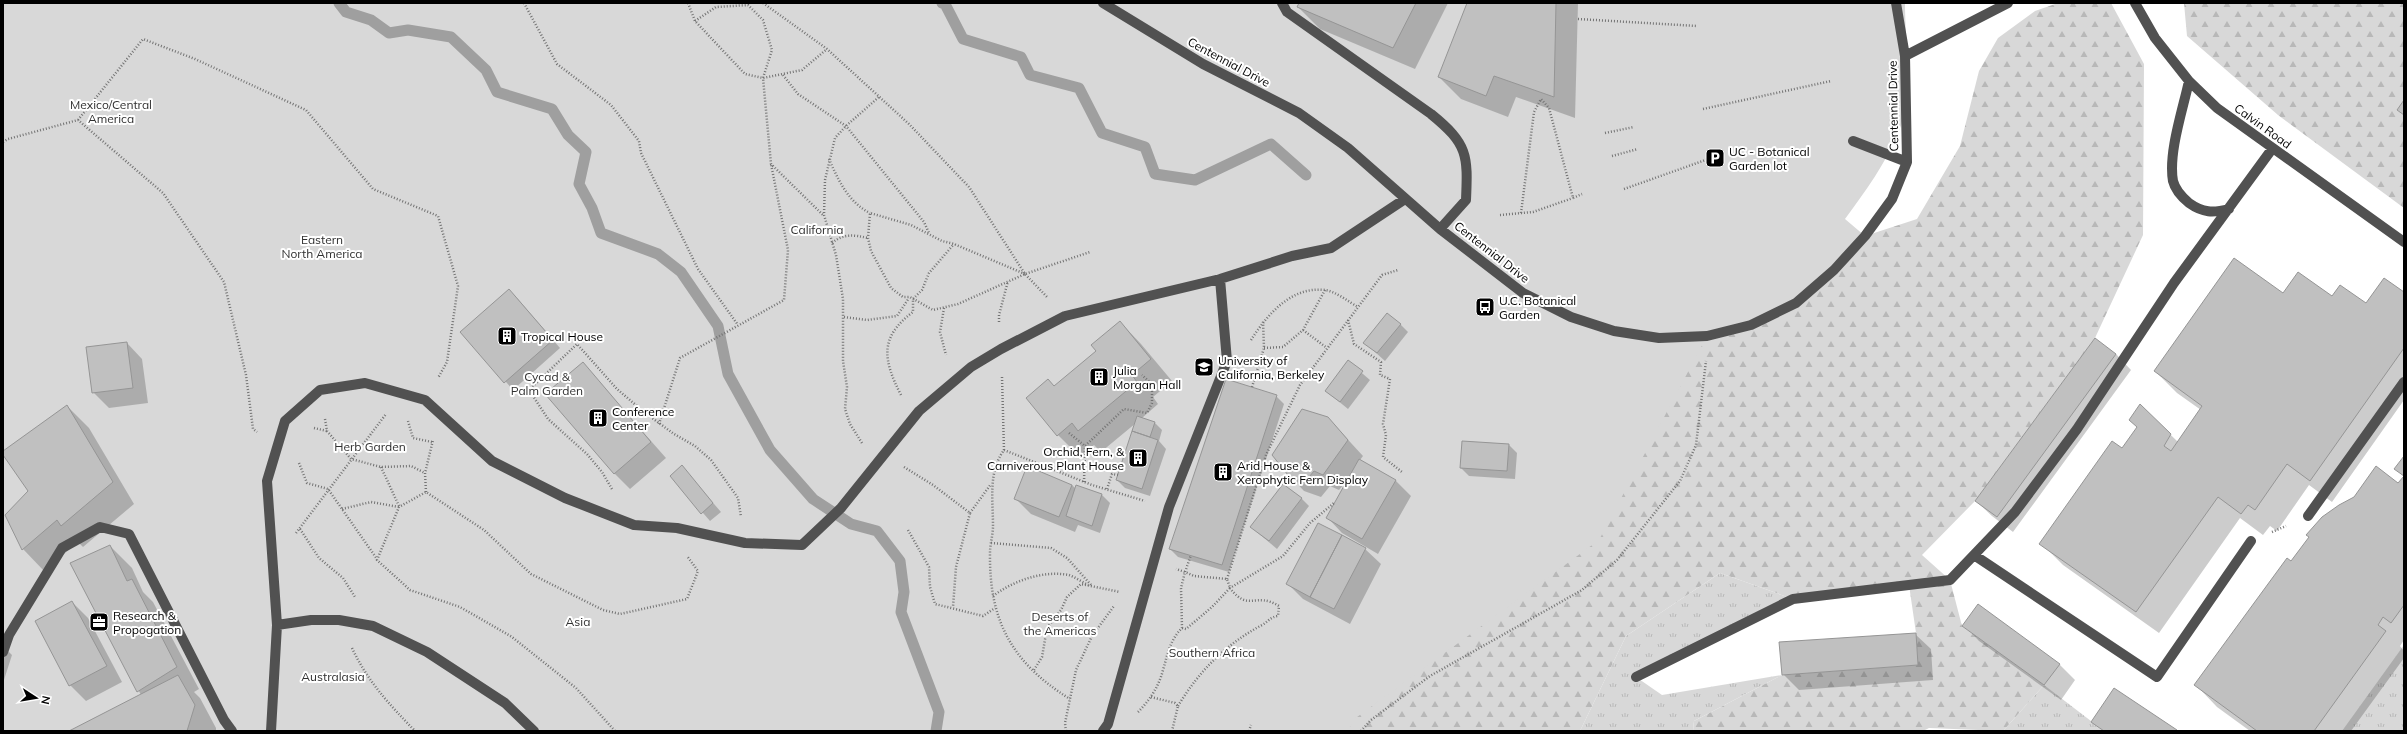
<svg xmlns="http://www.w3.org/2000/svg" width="2407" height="734" font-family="Mulish,sans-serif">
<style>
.grass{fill:url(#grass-tufts)}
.forest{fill:url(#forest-firs)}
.garden{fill:#d8d8d8}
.shadow{fill:#0003}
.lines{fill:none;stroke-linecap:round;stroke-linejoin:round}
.stream{stroke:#9f9f9f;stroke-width:11}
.building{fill:#c0c0c0;stroke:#959595}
.path{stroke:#737373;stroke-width:2.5;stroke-dasharray:1 2;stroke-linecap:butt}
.minor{stroke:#515151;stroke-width:10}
.labels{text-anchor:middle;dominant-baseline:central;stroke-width:4;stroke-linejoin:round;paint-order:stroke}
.street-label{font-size:12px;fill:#000;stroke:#fff}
.park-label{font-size:12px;fill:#2f2f2f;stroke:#fff}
.poi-label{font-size:12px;fill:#000;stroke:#fff;text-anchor:start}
</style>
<defs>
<pattern id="grass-tufts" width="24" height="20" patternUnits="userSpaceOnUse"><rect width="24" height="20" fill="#d8d8d8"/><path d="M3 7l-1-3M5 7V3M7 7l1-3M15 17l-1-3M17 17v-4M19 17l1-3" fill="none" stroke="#b8b8b8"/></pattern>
<pattern id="forest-firs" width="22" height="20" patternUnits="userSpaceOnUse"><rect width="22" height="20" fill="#d8d8d8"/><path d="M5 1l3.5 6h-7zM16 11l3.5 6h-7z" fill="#b8b8b8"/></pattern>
</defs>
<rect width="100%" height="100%" fill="#fff"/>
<path class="grass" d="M1720 573 1793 599 1636 677 1662 695 1782 675 1694 721 1693 731H1580L1626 636Z
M2404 645V731H2342Z
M2044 685 2104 731H2003Z"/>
<path class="forest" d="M2058 3H2111L2144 64 2143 235 2095 338 1975 501 1922 555 1950 580 1962 626 2044 685 2003 731 1929 728 1923 731H1693L1694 721 1782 675 1918 665 1916 633 1909 585 1793 599 1720 573 1626 636 1580 731H1249L1614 331 1865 236 1917 219 1960 146 1979 71 1998 38 2035 11Z
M2184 3H2404V100L2397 110 2404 115V208L2278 115 2187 36Z"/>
<path class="garden" d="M3 3H1905C1905 38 1912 99 1899 131 1886 163 1865 192 1845 219L1865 236 1796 303 1707 336 1599 540 1353 720 1348 731H3Z"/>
<path class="shadow" d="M1300 3H1448L1415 69 1320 29 1298 7Z
M1468 3H1578L1575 118 1516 97 1508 117 1461 99 1439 77Z
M2404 293V400L2332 502 2309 485 2277 531 2270 526 2263 535 2240 518 2159 633 2063 565 2041 543 2122 450 2138 428 2130 420 2141 406 2178 442 2201 410 2177 393 2155 371 2283 294 2332 297 2366 304Z
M517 298 560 348 513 390 462 332Z
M1120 322 1141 344 1172 381 1153 397 1158 404 1142 418 1154 422 1162 430 1159 441 1166 449 1150 496 1125 488 1117 480 1136 423 1101 452 1094 445 1080 457 1058 435 1054 387 1098 352Z
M1400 324 1408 332 1385 361 1365 343Z
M127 343 142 359 148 403 109 408 93 392Z
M2116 354 2131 370 2013 532 1992 516 1976 501Z
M1349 362 1370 380 1348 409 1326 391Z
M583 364 666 458 630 489 614 473Z
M1276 396 1284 404 1229 572 1178 557 1170 549Z
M67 406 89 428 134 504 83 547 78 542 44 571 23 549 29 491 3 452Z
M1328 418 1363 456 1360 460 1396 481 1411 496 1378 554 1342 533 1327 517 1350 477 1339 490 1330 486 1321 497 1304 491 1288 474Z
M1509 445 1517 453 1515 479 1469 476 1461 468Z
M2404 458V640L2400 646 2404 651V658L2351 731H2250L2217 707 2196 685 2292 563 2399 485 2404 477 2396 469Z
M682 467 721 512 710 521 671 476Z
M1072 485 1076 489 1077 487 1102 495 1110 503 1100 533 1078 525 1075 532 1031 514 1015 498Z
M1301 498 1309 506 1277 549 1251 527Z
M110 546 132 568 143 592 153 602 199 689 194 692 200 698 216 728V731H71L141 695 72 563Z
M1365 549 1381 564 1350 624 1303 599 1287 583Z
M72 602 88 618 122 682 86 701 70 685 36 621Z
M1964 625 2059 664 2075 680 2061 700 1979 641Z
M1915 634 1931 649 1933 680 1799 690 1783 674Z
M3 646 12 655 3 683Z"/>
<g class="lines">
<path class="stream" d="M339 3 346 12 371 20 389 33 408 30 451 37 486 70 497 92 552 109 568 135 586 152 579 184 592 208 601 233 658 254 681 272 718 326 728 374 770 450 813 499 851 524 877 531 900 561 904 592 901 612 939 712 936 731
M942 3 945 4 963 39 1021 57 1030 75 1079 88 1102 133 1145 147 1155 174 1195 180 1271 144 1306 175"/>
</g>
<path class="building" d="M1299 3H1416L1393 48 1297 7Z
M1467 3H1556L1554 97 1494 76 1486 96 1438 77Z
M2404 100V115L2397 110Z
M2234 258 2283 293 2298 272 2332 296 2340 285 2366 303 2384 278 2404 292V348L2310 481 2287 464 2255 510 2248 505 2241 514 2218 497 2136 612 2039 544 2112 441 2122 448 2137 427 2129 420 2140 404 2171 434 2164 446 2171 451 2202 406 2154 371Z
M509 289 553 340 504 383 460 332Z
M1387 313 1401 324 1377 353 1363 343Z
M1120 321 1151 359 1132 375 1137 382 1078 431 1072 423 1057 436 1026 398 1048 379 1054 386 1096 351 1091 345Z
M2095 338 2116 354 1997 517 1975 501Z
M127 342 133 388 92 393 86 347Z
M1348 360 1363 371 1340 402 1325 391Z
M583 362 651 442 614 474 545 394Z
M1226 379 1277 395 1222 565 1169 549Z
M67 405 113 482 61 526 57 520 22 550 5 515 28 491 3 455V451Z
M1302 409 1328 417 1348 440 1323 475 1314 471 1305 482 1288 475 1272 455Z
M1137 416 1155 422 1150 437 1132 431Z
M1132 431 1158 440 1142 489 1116 480Z
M1462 441 1509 444 1507 471 1460 468Z
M2404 456V605L2391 623 2383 617 2378 625 2386 631 2314 731H2257L2194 685 2287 558 2291 561 2309 537 2306 535 2322 517 2339 505 2354 497 2376 466 2398 483 2404 476 2394 469Z
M1359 459 1396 480 1362 539 1326 518Z
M682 465 713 503 701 514 670 476Z
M1027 466 1072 485 1059 517 1014 499Z
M1283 484 1302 498 1269 541 1250 527Z
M1076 485 1102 494 1092 526 1066 516Z
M1318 523 1342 535 1310 597 1286 584Z
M1342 535 1366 548 1334 609 1310 597Z
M110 545 127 581 132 579 177 667 137 692 70 563Z
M72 601 107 666 69 686 35 621Z
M1978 604 2060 664 2044 685 1962 626Z
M1916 633 1918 665 1782 675 1779 642Z
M178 675 195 705 187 731H69Z
M2114 688 2177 730V731H2104L2091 722Z"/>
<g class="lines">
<path class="path" d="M524 3 557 64 611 105 639 141 641 153 698 269 738 325
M688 3 695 21 745 74 763 78 802 70 827 49
M763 3 827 49 909 124 969 187 1025 274 1048 298
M1578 19 1697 26
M695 21 716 7 748 5 763 20 772 50 763 78 771 164 823 215
M783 75 798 94 846 126 924 222 929 233
M1703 109 1831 81
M78 120 143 39 195 59 306 110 373 189 438 216 458 286 447 362 438 378
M1605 133 1634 127
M3 142 8 139 78 120 163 193 224 282 246 375 253 429 257 432
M1612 156 1638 149
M829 159C838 180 849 203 870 213
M1624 189 1714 157
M1521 213 1534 112 1541 99 1549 108 1573 198 1582 194
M1500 215 1533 212 1573 198
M832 243C844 233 854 235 868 238
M1025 274 954 244 942 241 911 225 870 213 868 238 871 251 891 288 903 297H910L933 310 958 304 1025 274 1090 252
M944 308 940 332 946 355
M844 317 867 320 897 316 909 298
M1348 320 1354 344 1381 362 1380 375 1390 379 1383 424 1386 435 1383 457 1402 472
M999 322V315L1008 281
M1303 330 1327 348
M1251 340C1267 315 1291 286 1325 290 1335 291 1349 302 1358 307
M1264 348 1283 347 1303 330 1325 290
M1002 377 1004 450C988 472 993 499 993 526 993 535 990 544 990 553 989 621 1012 663 1070 699
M1252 387 1264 348 1263 321
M901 395C883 360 879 337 913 312V299L922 290 929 273 954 244
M325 419 327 431 351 459 381 467 411 466 425 473
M408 421 413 438 432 442
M659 424 680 358 784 300 788 250 771 164
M314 428 327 431
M1069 433 1085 446 1124 409 1147 413 1152 403V384L1142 375
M862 443 850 424 845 409 847 387 843 361V299L836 255 824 215 825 180 835 138 846 126 880 96
M1004 450 1092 485 1145 501
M299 463 307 483 328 489 377 559
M381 467 399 506
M904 467 933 485 970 513 956 567 953 607
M1084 482 1085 447
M612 489 602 472 587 454 548 419 529 390 577 344 617 389 644 412 674 434 695 446 711 460 738 498 741 517
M1107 489 1112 474 1118 475
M426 492 425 473 433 440
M342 509 371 502 399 507
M970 513 991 484
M300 529 319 558 343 578 355 597
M908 530 929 567 930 587 935 604 983 616 995 608
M2272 532 2286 526
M296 533 386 414
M991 543 1051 548 1067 558 1092 586
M1227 579 1266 455 1300 385 1382 275 1398 270
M993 596C1013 581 1043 570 1069 575 1075 577 1082 582 1088 585
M1182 628 1186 629 1212 607 1230 588 1227 579 1194 576 1185 572 1191 555
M352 648C368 682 389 704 415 731
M1034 670 1042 657 1047 628 1061 610 1067 597 1081 584 1120 592
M1151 697 1175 703 1178 706 1172 731
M1178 706C1199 671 1226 644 1262 625 1268 622 1270 617 1278 616L1279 606C1255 591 1249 613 1230 588L1283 556 1310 523 1334 503
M1138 712C1150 700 1159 686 1163 670 1168 653 1170 640 1182 628L1181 588 1185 572 1176 569
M615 731 576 688 512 637 460 607 410 590 377 560 399 507 426 492 484 530 531 574 603 610 620 614 687 599 698 571 687 556
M1066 731 1065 723 1076 670 1092 636 1114 606
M1249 731 1251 725
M1361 731 1371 720 1430 676 1582 590 1617 560 1680 481 1696 445 1706 361"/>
<path class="minor" d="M1103 3 1203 64 1299 113 1348 148 1440 229 1523 293 1571 317 1614 331 1659 338 1707 336 1751 325 1796 303 1834 270 1865 236 1892 199 1907 162 1905 56 1896 3
M1282 3 1287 12 1431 114C1468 144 1468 155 1466 200L1440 229
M2135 3 2155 38 2189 81 2217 108 2404 242
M1905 56 2008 3
M2189 81C2183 109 2168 153 2173 181 2175 189 2183 198 2189 203 2203 213 2213 213 2229 209
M1853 141 1907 162
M2308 516 2404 382
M1974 555 2157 677 2251 541
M277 625 311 620H339L373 626 427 652 505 703 534 731
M3 652 9 635 62 548 100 527 129 534 224 720 232 731
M1636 677 1793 599 1950 580 2015 512 2077 429 2174 283 2272 149
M271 731 277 625 267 481 285 421 320 390 365 383 425 400 492 461 565 498 634 525 677 528 745 543 802 545 841 508 919 411 971 367 1001 349 1065 316 1220 279 1292 256 1331 248 1405 199
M1103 731 1108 724 1169 507 1227 361 1220 279"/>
</g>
<defs>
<symbol id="parking-square" viewBox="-11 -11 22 22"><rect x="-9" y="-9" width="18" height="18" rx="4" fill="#000" stroke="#fff"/><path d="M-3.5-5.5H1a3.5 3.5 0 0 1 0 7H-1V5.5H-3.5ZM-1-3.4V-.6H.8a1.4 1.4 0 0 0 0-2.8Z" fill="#fff"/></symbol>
<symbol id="bus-square" viewBox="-11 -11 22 22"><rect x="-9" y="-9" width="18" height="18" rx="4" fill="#000" stroke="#fff"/><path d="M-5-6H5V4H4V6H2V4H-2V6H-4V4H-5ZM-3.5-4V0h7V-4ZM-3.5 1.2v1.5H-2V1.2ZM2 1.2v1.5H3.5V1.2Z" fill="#fff"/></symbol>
<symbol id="building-square" viewBox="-11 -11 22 22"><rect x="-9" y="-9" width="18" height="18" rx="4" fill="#000" stroke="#fff"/><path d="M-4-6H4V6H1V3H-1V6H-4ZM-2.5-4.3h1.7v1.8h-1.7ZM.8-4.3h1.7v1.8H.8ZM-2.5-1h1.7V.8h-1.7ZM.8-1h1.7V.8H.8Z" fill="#fff"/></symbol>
<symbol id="university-square" viewBox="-11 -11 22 22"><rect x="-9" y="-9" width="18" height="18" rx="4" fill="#000" stroke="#fff"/><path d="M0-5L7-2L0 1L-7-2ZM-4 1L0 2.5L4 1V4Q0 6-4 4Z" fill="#fff"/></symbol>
<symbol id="office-square" viewBox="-11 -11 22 22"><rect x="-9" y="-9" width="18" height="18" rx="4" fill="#000" stroke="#fff"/><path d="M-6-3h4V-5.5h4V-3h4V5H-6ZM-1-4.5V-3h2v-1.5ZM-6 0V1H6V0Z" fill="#fff"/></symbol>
</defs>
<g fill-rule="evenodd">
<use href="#parking-square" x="1704" y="147" width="22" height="22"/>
<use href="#bus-square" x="1474" y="296" width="22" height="22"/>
<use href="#building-square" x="496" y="325" width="22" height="22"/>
<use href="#university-square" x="1193" y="356" width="22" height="22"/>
<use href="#building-square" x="1088" y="366" width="22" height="22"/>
<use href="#building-square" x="587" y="407" width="22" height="22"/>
<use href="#building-square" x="1127" y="447" width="22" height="22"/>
<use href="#building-square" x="1212" y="461" width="22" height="22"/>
<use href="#office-square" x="88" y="611" width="22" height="22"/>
</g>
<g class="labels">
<g class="street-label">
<text transform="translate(1229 62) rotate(28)">Centennial Drive</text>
<text transform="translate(1893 106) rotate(-91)">Centennial Drive</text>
<text transform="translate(2263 126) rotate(36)">Calvin Road</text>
<text transform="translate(1492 252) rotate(38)">Centennial Drive</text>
</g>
<g class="park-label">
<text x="111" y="104">Mexico/Central<tspan x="111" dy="14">America</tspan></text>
<text x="817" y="229">California</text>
<text x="322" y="239">Eastern<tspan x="322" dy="14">North America</tspan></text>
<text x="547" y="376">Cycad &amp;<tspan x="547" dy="14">Palm Garden</tspan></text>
<text x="370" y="446">Herb Garden</text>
<text x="1060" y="616">Deserts of<tspan x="1060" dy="14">the Americas</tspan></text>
<text x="578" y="621">Asia</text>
<text x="1212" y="652">Southern Africa</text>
<text x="333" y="676">Australasia</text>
</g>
<g class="poi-label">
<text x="1729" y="151">UC - Botanical<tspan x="1729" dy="14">Garden lot</tspan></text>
<text x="1499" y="300">U.C. Botanical<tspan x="1499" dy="14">Garden</tspan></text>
<text x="521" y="336">Tropical House</text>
<text x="1218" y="360">University of<tspan x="1218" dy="14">California, Berkeley</tspan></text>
<text x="1113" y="370">Julia<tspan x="1113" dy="14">Morgan Hall</tspan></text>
<text x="612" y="411">Conference<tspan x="612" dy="14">Center</tspan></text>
<text x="1124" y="451" text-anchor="end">Orchid, Fern, &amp;<tspan x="1124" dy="14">Carniverous Plant House</tspan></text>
<text x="1237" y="465">Arid House &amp;<tspan x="1237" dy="14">Xerophytic Fern Display</tspan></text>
<text x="113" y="615">Research &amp;<tspan x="113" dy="14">Propogation</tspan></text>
</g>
</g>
<rect width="2407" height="734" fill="none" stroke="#000000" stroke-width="8"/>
<g transform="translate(36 698) rotate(102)" stroke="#ffffff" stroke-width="3" paint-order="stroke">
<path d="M0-3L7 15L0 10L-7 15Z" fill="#000000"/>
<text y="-6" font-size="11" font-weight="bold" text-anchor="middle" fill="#000000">N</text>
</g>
</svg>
